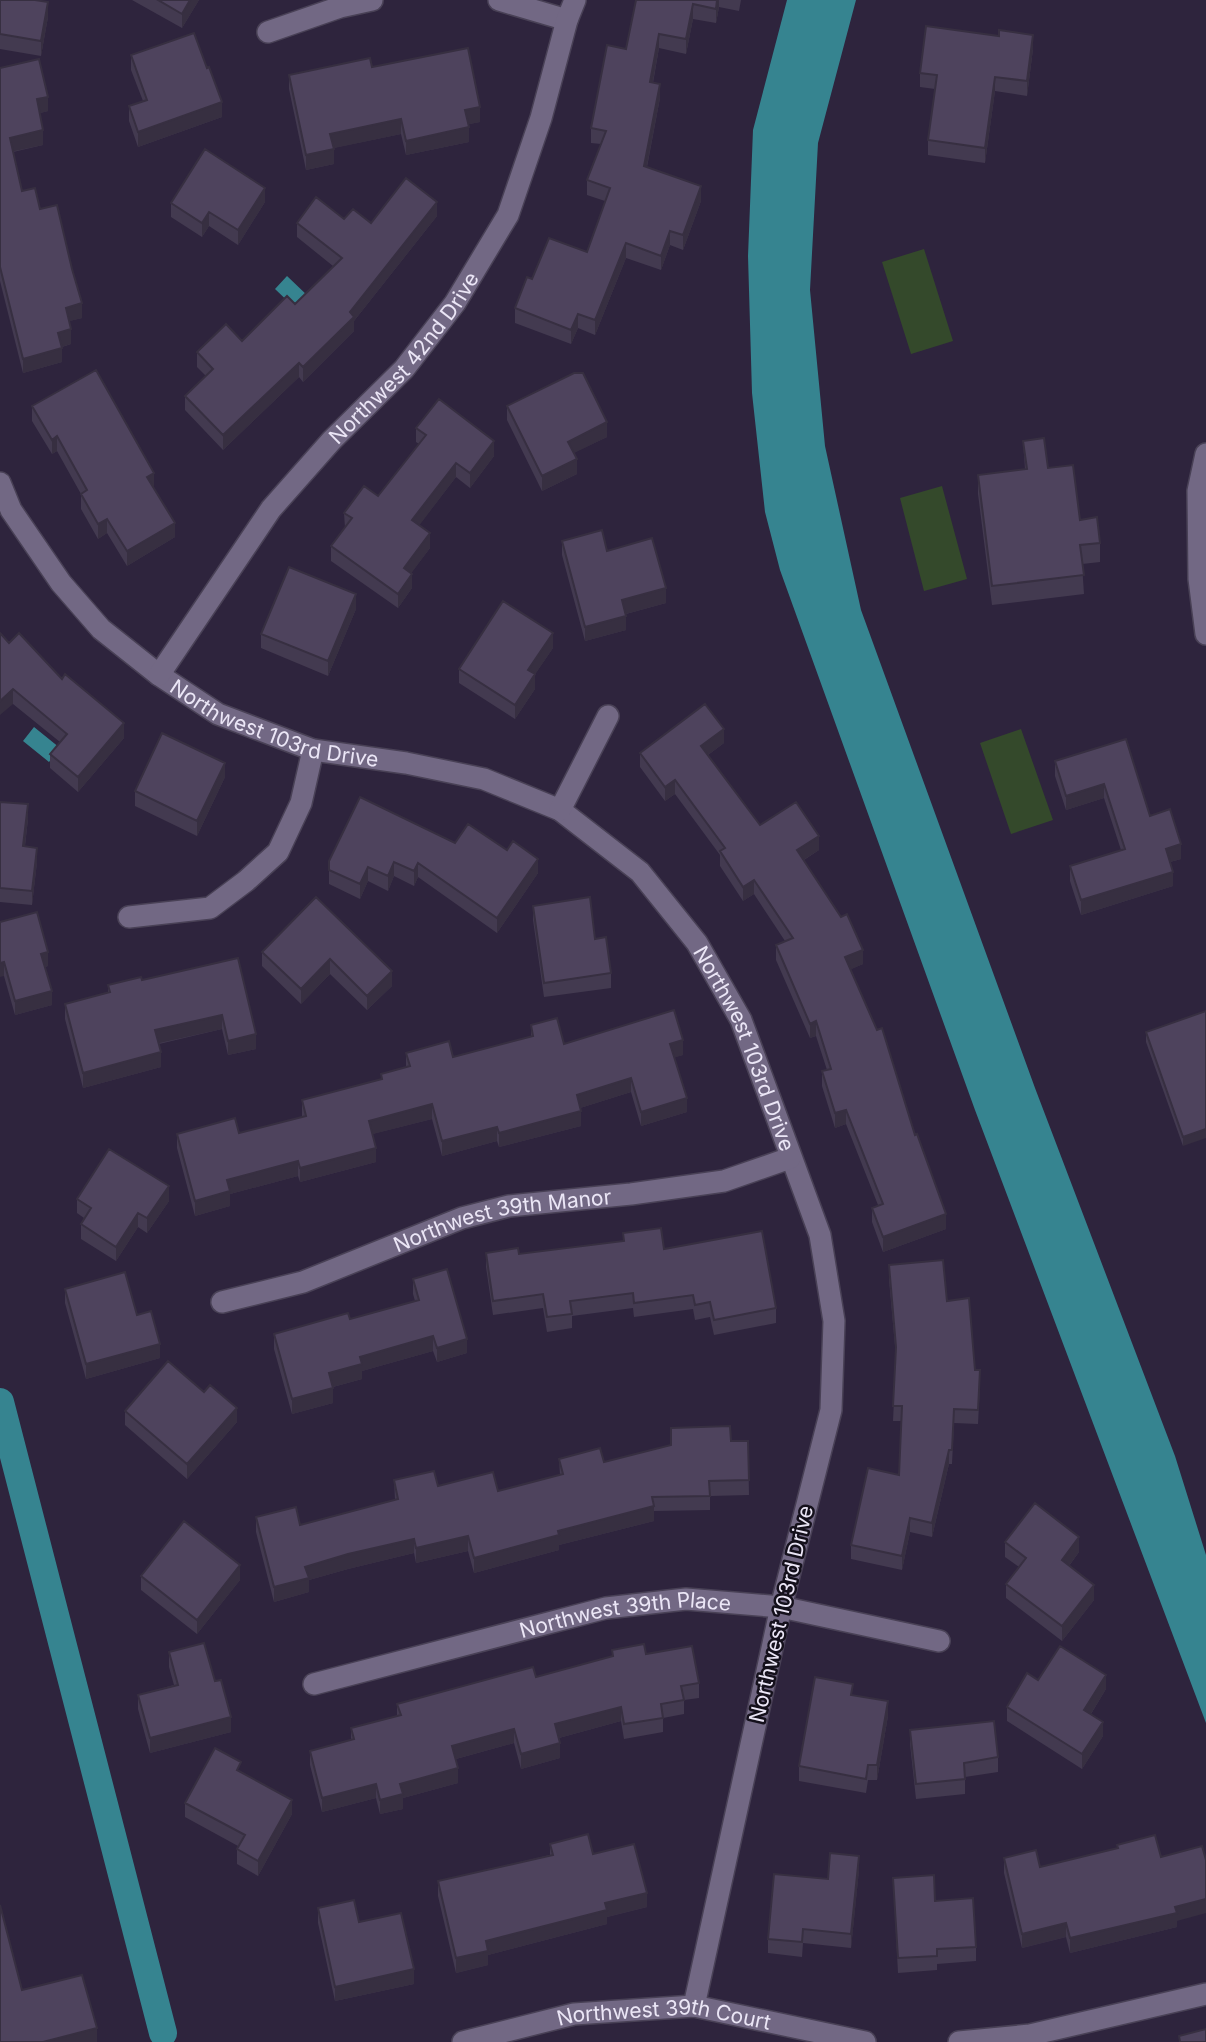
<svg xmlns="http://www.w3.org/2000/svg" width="1206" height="2042" font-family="Inter,sans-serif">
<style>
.green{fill:#34492b}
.water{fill:#368490}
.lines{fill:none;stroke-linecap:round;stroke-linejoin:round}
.canal{stroke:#368490;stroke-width:28}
.minor-casing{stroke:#494156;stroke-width:24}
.minor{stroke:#726884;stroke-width:21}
.wall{fill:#433a50}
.shaded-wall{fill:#372f41}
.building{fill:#4e435d;stroke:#372f41;stroke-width:2}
.labels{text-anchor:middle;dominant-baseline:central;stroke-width:5;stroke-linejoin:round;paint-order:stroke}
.street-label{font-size:21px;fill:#ebe6f6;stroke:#14101b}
</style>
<rect width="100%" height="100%" fill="#2e243d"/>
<path class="green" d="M924 249 953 341 911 354 882 262Z
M942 486 967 579 924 591 900 498Z
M1021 729 1053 820 1011 834 980 743Z"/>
<path class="water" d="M787 0H856L818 143 810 290 825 446 861 610 1035 1088 1175 1456 1206 1555V1723L975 1110 780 570 765 512 752 393 748 256 753 130Z
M287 276 309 297 297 310 275 289Z
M34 727 60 748 49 762 23 741Z"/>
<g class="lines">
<path class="canal" d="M0 1402 163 2033"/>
<defs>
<g id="minor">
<path d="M499 0 567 20"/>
<path d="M268 32 340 7 372 0"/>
<path d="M1206 454 1198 491 1199 579 1206 634"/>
<path id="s1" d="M0 483 11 510 61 583 101 629 159 675 218 714 313 750 406 763 484 779 560 810 640 872 697 943 741 1020 820 1235 834 1321 831 1410 781 1607 694 2006"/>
<path id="s2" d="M159 675 271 509 332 440 404 369 455 303 508 215 541 118 567 20 575 0"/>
<path d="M560 810 608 716"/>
<path d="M129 917 210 908 246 881 278 852 301 803 313 750"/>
<path id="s3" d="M222 1302 303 1282 462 1218 509 1206 631 1194 724 1181 790 1158"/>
<path id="s4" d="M314 1684 606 1608 686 1599 781 1607 939 1641"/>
<path id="s5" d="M463 2042 574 2014 694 2006 865 2042"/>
<path d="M959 2042 1030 2035 1206 1994"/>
</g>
</defs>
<use href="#minor" class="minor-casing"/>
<use href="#minor" class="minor"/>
</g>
<path class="wall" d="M0 0 48 17 41 56 0 49Z
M132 0H199L182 28Z
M636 0H741L739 11 719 7 716 23 693 19 686 54 659 48 653 83 660 98 647 167 701 201 683 250 670 245 661 270 626 258 595 335 578 328 571 344 515 323V308L532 279 587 252 605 201 587 195V180L601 144 591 143V128L626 49Z
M1033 49 1027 96 995 91 985 163 928 155V140L935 89 920 87V73Z
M131 55 207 68 222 117 138 147 129 121V106L143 101 131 70Z
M372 67 480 122 469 124V142L406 155 401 134 333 148 334 164 306 170 289 89V75Z
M0 68 48 111 40 113 43 145 13 152 22 191 40 209 82 318 69 321 71 344 62 347V362L23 373 0 281Z
M265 202 238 245 209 226 202 237 171 217V203Z
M437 216 354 321V331L303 382 299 377 223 450 185 410V396L206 376 197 367V352L242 341 295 304 333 266 297 237V223L344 219 371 223Z
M32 406 154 488 175 537 127 566 107 533 98 539 81 509V494L57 451 52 454 32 421Z
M507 406 607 437 573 453 577 474 542 491 507 420Z
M416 428 494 456 470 488 456 477 419 525 430 548 411 573 412 588 398 608 331 561V546L345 528 344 513 378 496 419 444 416 442Z
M1023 441 1048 468 1080 520 1100 543V562L1082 564 1084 594 992 605 978 494V475L1025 469Z
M562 541 607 551 666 603 626 614V630L585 641 562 555Z
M356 609 328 676 261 648V634Z
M9 643 62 679 124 738 78 792 50 768V754L60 742 13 704Z
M553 648 535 674V689L515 719 459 683V669Z
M1126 739 1150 816 1181 859 1170 862 1173 886 1081 915 1070 881V866L1121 850 1104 798 1066 810 1055 776V761Z
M724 743 708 755 760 825 819 850 804 860 863 964 851 969 915 1135 946 1229 883 1252 872 1222V1208L878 1205 846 1124 835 1128 822 1086V1071L827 1070 816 1036 810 1038 776 960V945L785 941 754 894 743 901 720 866V855L675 794 665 801 640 767V753Z
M225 777 197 836 135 806V791Z
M0 802 28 819 25 846 37 862 32 905 0 902Z
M455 843 538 873 497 933 418 877 414 886 394 876 388 891 368 881 360 899 329 884V861Z
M316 897 392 986 367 1010 330 974 301 1004 262 966V952Z
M533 906 595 939 611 973V988L544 997 533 920Z
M0 922 48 966 45 967 52 1005 15 1015 4 976Z
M238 958 256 1049 228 1055 222 1029 159 1044 161 1067 83 1088 65 1019V1004L108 993V985L142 980Z
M1206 1011 1183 1146 1146 1042V1032Z
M531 1025 564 1044 683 1055 674 1057 687 1112 641 1126 631 1092 580 1108 581 1126 499 1147 497 1141 442 1156 432 1119 372 1134 376 1162 300 1182 298 1176 230 1194V1206L195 1216 177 1148V1134L239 1133 302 1117V1100L381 1079V1074L406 1067V1053L453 1057 531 1037Z
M77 1199 169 1201 147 1233 138 1227 116 1261 81 1239V1224L84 1218 77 1213Z
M623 1233 664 1249 776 1308V1323L714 1335 710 1317 695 1320 693 1309 634 1317 633 1308 572 1316V1328L547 1332 543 1308 493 1315 486 1267V1253L519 1254 623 1241Z
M889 1265 947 1301 980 1384 978 1424 954 1423 952 1464H949L932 1537 910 1532 902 1570 851 1559V1545L899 1475 902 1421H893L896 1357 889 1280Z
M413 1279 467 1353 437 1362 433 1351 362 1371V1379L333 1387V1403L292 1414 274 1349V1334L350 1319 415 1301 413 1294Z
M65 1289 137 1315 160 1358 86 1379 65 1303Z
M125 1411 237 1422 187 1479 125 1425Z
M731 1441H748L749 1495 710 1496V1510L654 1511V1521L559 1545V1550L474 1573 468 1551 416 1563 414 1553 348 1569 309 1580V1592L274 1602 256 1532V1517L300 1525 395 1500 394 1480 438 1486 498 1491 560 1475 559 1459 604 1462Z
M1005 1542 1079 1552 1069 1566 1094 1600 1062 1641 1006 1598V1584L1019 1567 1005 1557Z
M141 1576 240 1580 197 1634 141 1590Z
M612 1650 646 1654 699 1683V1698L684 1700V1714L663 1718V1732L624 1739 621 1721 559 1738 560 1758 521 1769 514 1743 456 1759 458 1783 403 1798V1809L380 1814 376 1798 322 1812 310 1765V1751L351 1740V1728L397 1716V1704L536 1677 612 1657Z
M169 1652 215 1681 231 1732 150 1753 138 1709V1695L174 1685 169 1667Z
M1038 1680 1106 1689 1091 1714 1103 1736 1082 1769 1007 1721V1707Z
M853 1695 888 1716 877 1780H868L866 1793 799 1781V1766Z
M910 1730 998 1757V1772L965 1777V1794L916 1799 910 1744Z
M241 1772 292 1814 258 1876 237 1864V1849L238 1846 185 1817V1803Z
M550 1844 593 1854 647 1907 607 1917V1924L488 1955V1965L456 1973 438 1896V1881L550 1855Z
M1117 1845 1177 1921V1927L1070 1953 1066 1937 1022 1948 1004 1873V1858L1040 1867 1117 1848Z
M859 1870 851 1948 803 1943 802 1957 768 1953V1939L828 1879Z
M893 1878 935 1901 976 1947V1961L937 1964V1970L898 1973Z
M318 1908 359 1922 414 1984 335 2001 318 1923Z"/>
<path class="shaded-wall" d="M190 0H199L182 28V14Z
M717 0H719V7L716 23V9Z
M48 2V17L41 56V41Z
M693 4V19L686 54V39Z
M659 34V48L650 97V82Z
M1033 35V49L1027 96V81Z
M995 77V91L985 163V148Z
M660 84V98L644 181V166Z
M48 97V111L37 114V99Z
M222 102V117L138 147V132Z
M480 107V122L465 125V110Z
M401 119V134L330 149V134Z
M469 127V142L406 155V141Z
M43 130V145L10 152V138Z
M334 149V164L306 170V155Z
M701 186V201L683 250V235Z
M265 188V202L238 245V230Z
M437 202V216L354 321V331L303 382V367L350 312Z
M209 212V226L202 237V223Z
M670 231V245L661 270V256Z
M626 243V258L595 335V320Z
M82 303V318L66 322V308Z
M578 314V328L571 344V330Z
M71 329V344L58 348V333Z
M62 348V362L23 373V359Z
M299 363V377L223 450V435Z
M607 422V437L568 456V442Z
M57 436V451L52 454V440Z
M494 441V456L470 488V473Z
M577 459V474L542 491V476Z
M456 463V477L412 535V520Z
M154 473V488L147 477Z
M107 519V533L98 539V524Z
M175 523V537L127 566V551Z
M430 533V548L404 583V568Z
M412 574V588L398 608V594Z
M666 588V603L622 615V600Z
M356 594V609L328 676V661Z
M626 616V630L585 641V627Z
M553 633V648L528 685V670Z
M535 674V689L515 719V705Z
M13 689V704L0 715V701Z
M124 723V738L78 792V777Z
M724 729V743L701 760V746Z
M225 763V777L197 836V821Z
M675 780V794L665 801V787Z
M1104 784V798L1066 810V796Z
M28 804V819L23 861V846Z
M819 836V850L797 864V850Z
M1181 844V859L1166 863V849Z
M37 848V862L32 905V891Z
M538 859V873L497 933V918Z
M394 862V876L388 891V876Z
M418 863V877L414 886V871Z
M368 867V881L360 899V884Z
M1173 872V886L1081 915V900Z
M754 880V894L743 901V887Z
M863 950V964L845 972V957Z
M48 952V966L41 968V954Z
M330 959V974L301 1004V989Z
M4 962V976L0 977V963Z
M392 971V986L367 1010V996Z
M52 991V1005L15 1015V1001Z
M222 1015V1029L155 1044V1030Z
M816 1021V1036L810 1038V1024Z
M256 1034V1049L228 1055V1041Z
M683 1040V1055L670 1059V1044Z
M161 1052V1067L83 1088V1073Z
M631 1078V1092L577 1109V1095Z
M687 1098V1112L641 1126V1112Z
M432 1104V1119L369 1135V1121Z
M846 1110V1124L835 1128V1113Z
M581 1111V1126L499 1147V1133Z
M497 1127V1141L442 1156V1141Z
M1206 1129V1138L1183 1146V1137Z
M376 1148V1162L300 1182V1168Z
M298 1161V1176L230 1194V1206L195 1216V1201L227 1180Z
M169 1186V1201L147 1233V1218Z
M138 1213V1227L116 1261V1247Z
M946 1214V1229L883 1252V1237Z
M433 1336V1351L362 1371V1379L329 1388V1373L360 1357Z
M467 1339V1353L437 1362V1348Z
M160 1344V1358L86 1379V1364Z
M333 1388V1403L292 1414V1399Z
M237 1408V1422L187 1479V1464Z
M949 1450V1464L932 1537V1523Z
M654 1506V1521L559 1545V1550L474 1573V1558L558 1531Z
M910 1518V1532L902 1570V1556Z
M468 1536V1551L416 1563V1548Z
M1079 1537V1552L1062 1575V1560Z
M414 1539V1553L348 1569 309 1580V1592L274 1602V1587L305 1567 348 1554Z
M240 1565V1580L197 1634V1620Z
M1094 1585V1600L1062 1641V1626Z
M1106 1675V1689L1084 1725V1710Z
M888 1701V1716L877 1780V1765Z
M621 1707V1721L555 1739V1724Z
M231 1717V1732L150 1753V1738Z
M1103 1722V1736L1082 1769V1754Z
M514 1729V1743L452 1760V1746Z
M560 1743V1758L521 1769V1754Z
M458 1768V1783L403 1798V1809L380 1814V1800L400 1784Z
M376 1784V1798L322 1812V1798Z
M292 1800V1814L258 1876V1861Z
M859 1856V1870L851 1948V1934Z
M647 1893V1907L607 1917V1924L488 1955V1965L456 1973V1958L486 1941 605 1903Z
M1206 1899V1913L1177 1921V1927L1070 1953V1938L1175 1907Z
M1066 1923V1937L1022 1948V1934Z
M414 1969V1984L335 2001V1987Z
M97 2028V2042H43Z"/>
<path class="building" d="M0 0H35L48 2 41 41 0 34Z
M158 0H190L182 14Z
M636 0H717L716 9 693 4 686 39 659 34 650 82 660 84 644 166 701 186 683 235 670 231 661 256 626 243 595 320 578 314 571 330 515 308 527 277 532 279 549 238 587 252 610 188 587 180 606 131 591 128 607 45 626 49Z
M926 26 999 36V30L1033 35 1027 81 995 77 985 148 928 140 937 75 920 73Z
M194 33 207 68 209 67 222 102 138 132 129 106 147 100 131 55Z
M468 48 480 107 465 110 469 127 406 141 401 119 330 134 334 149 306 155 289 75 370 58 372 67Z
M39 59 48 97 37 99 43 130 10 138 22 191 35 188 40 209 57 205 72 269 82 303 66 308 71 329 58 333 62 348 23 359 0 267V68Z
M205 149 265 188 238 230 209 212 202 223 171 203Z
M406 178 437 202 350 312 354 317 303 367 299 363 223 435 185 396 213 369 197 352 226 324 242 341 287 296 295 304 342 258 297 223 316 197 344 219 353 209 371 223Z
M96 370 154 473 147 477 175 523 127 551 107 519 98 524 81 494 87 490 57 436 52 440 32 406Z
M574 373H583L607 422 568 442 577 459 542 476 507 406Z
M439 399 494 441 470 473 456 463 412 520 430 533 404 568 412 574 398 594 331 546 352 518 344 513 364 486 378 496 426 435 416 428Z
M1044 438 1048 468 1073 465 1080 520 1097 517 1100 543 1080 545 1084 575 992 586 978 475 1027 469 1023 441Z
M602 530 607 551 652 538 666 588 622 600 626 616 585 627 562 541Z
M289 567 356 594 328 661 261 634Z
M503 601 553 633 528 670 535 674 515 705 459 669Z
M0 633 9 643 19 633 62 679 65 674 124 723 78 777 50 754 67 734 13 689 0 701Z
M705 704 724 729 701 746 760 825 796 802 819 836 797 850 841 917 847 914 863 950 845 957 877 1030 882 1028 915 1135 917 1134 946 1214 883 1237 872 1208 883 1204 846 1110 835 1113 822 1071 831 1069 816 1021 810 1024 776 945 793 938 754 880 743 887 720 851 725 848 675 780 665 787 640 753Z
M162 733 225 763 197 821 135 791Z
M1126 739 1150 816 1170 809 1181 844 1166 849 1173 872 1081 900 1070 866 1125 849 1104 784 1066 796 1055 761Z
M360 797 455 843 468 824 507 850 513 841 538 859 497 918 418 863 414 871 394 862 388 876 368 867 360 884 329 870V861Z
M0 802 28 804 23 846 37 848 32 891 0 888Z
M316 897 392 971 367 996 330 959 301 989 262 952Z
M590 897 595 939 606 937 611 973 544 983 533 906Z
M37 912 48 952 41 954 52 991 15 1001 4 962 0 963V922Z
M238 958 256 1034 228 1041 222 1015 155 1030 161 1052 83 1073 65 1004 110 992 108 985 141 977 142 980Z
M674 1010 683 1040 670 1044 687 1098 641 1112 631 1078 577 1095 581 1111 499 1133 497 1127 442 1141 432 1104 369 1121 376 1148 300 1168 298 1161 227 1180 230 1191 195 1201 177 1134 235 1118 239 1133 306 1116 302 1100 382 1079 381 1074 410 1066 406 1053 449 1041 453 1057 533 1036 531 1025 557 1018 564 1044Z
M1206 1011V1129L1183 1137 1146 1032Z
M109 1149 169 1186 147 1218 138 1213 116 1247 81 1224 91 1208 77 1199Z
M661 1228 664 1249 762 1231 776 1308 714 1320 710 1302 695 1305 693 1295 634 1303 633 1293 570 1301 572 1314 547 1317 543 1294 493 1301 486 1253 518 1248 519 1254 624 1241 623 1233Z
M943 1260 947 1301 969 1298 975 1370H980L978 1410 954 1409 952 1450H949L932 1523 910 1518 902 1556 851 1545 868 1468 899 1475 902 1406H893L896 1347 889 1265Z
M447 1269 467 1339 437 1348 433 1336 360 1357 362 1364 329 1373 333 1388 292 1399 274 1334 348 1313 350 1319 419 1300 413 1279Z
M125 1272 137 1315 151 1311 160 1344 86 1364 65 1289Z
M168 1361 204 1392 210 1385 237 1408 187 1464 125 1411Z
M730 1426 731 1441H748L749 1480 709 1481 710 1496 652 1497 654 1506 558 1531 559 1535 474 1558 468 1536 416 1548 414 1539 348 1554 305 1567 309 1578 274 1587 256 1517 296 1507 300 1525 398 1499 394 1480 434 1471 438 1486 493 1472 498 1491 563 1474 559 1459 600 1448 604 1462 671 1445V1428Z
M1035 1503 1079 1537 1062 1560 1094 1585 1062 1626 1006 1584 1026 1558 1005 1542Z
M184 1521 240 1565 197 1620 141 1576Z
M204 1643 215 1681 221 1680 231 1717 150 1738 138 1695 178 1685 169 1652Z
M644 1644 646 1654 692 1646 699 1683 681 1686 684 1700 661 1704 663 1718 624 1724 621 1707 555 1724 560 1743 521 1754 514 1729 452 1746 458 1768 400 1784 403 1794 380 1800 376 1784 322 1798 310 1751 354 1739 351 1728 401 1715 397 1704 533 1667 536 1677 613 1656 612 1650Z
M1060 1646 1106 1675 1084 1710 1103 1722 1082 1754 1007 1707 1027 1673 1038 1680Z
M815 1677 853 1684 851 1695 888 1701 877 1765H868L866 1779 799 1766Z
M994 1721 998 1757 964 1763 965 1779 916 1784 910 1730Z
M215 1748 241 1762 237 1770 292 1800 258 1861 237 1849 245 1835 185 1803Z
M588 1834 593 1854 634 1844 647 1893 605 1903 607 1910 486 1941 488 1951 456 1958 438 1881 553 1855 550 1844Z
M1155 1835 1161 1857 1202 1846 1206 1860V1899L1175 1907 1177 1913 1070 1938 1066 1923 1022 1934 1004 1858 1036 1850 1040 1867 1118 1848 1117 1845Z
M830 1853 859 1856 851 1934 803 1929 802 1942 768 1939 774 1874 828 1879Z
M934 1875 935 1901 973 1898 976 1947 937 1949V1956L898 1958 893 1878Z
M354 1900 359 1922 401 1913 414 1969 335 1987 318 1908Z
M0 1905 22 1990 82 1975 97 2028 43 2042H0Z
M1206 2029V2042H1180L1179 2036Z"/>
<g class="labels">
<g class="street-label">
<text stroke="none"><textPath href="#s2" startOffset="402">Northwest 42nd Drive</textPath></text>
<text stroke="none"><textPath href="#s1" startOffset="380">Northwest 103rd Drive</textPath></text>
<text stroke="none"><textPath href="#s1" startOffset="989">Northwest 103rd Drive</textPath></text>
<text stroke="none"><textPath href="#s3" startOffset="294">Northwest 39th Manor</textPath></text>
<text transform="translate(781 1614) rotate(-77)">Northwest 103rd Drive</text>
<text stroke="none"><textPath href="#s4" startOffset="320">Northwest 39th Place</textPath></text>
<text stroke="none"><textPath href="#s5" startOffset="205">Northwest 39th Court</textPath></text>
</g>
</g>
</svg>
